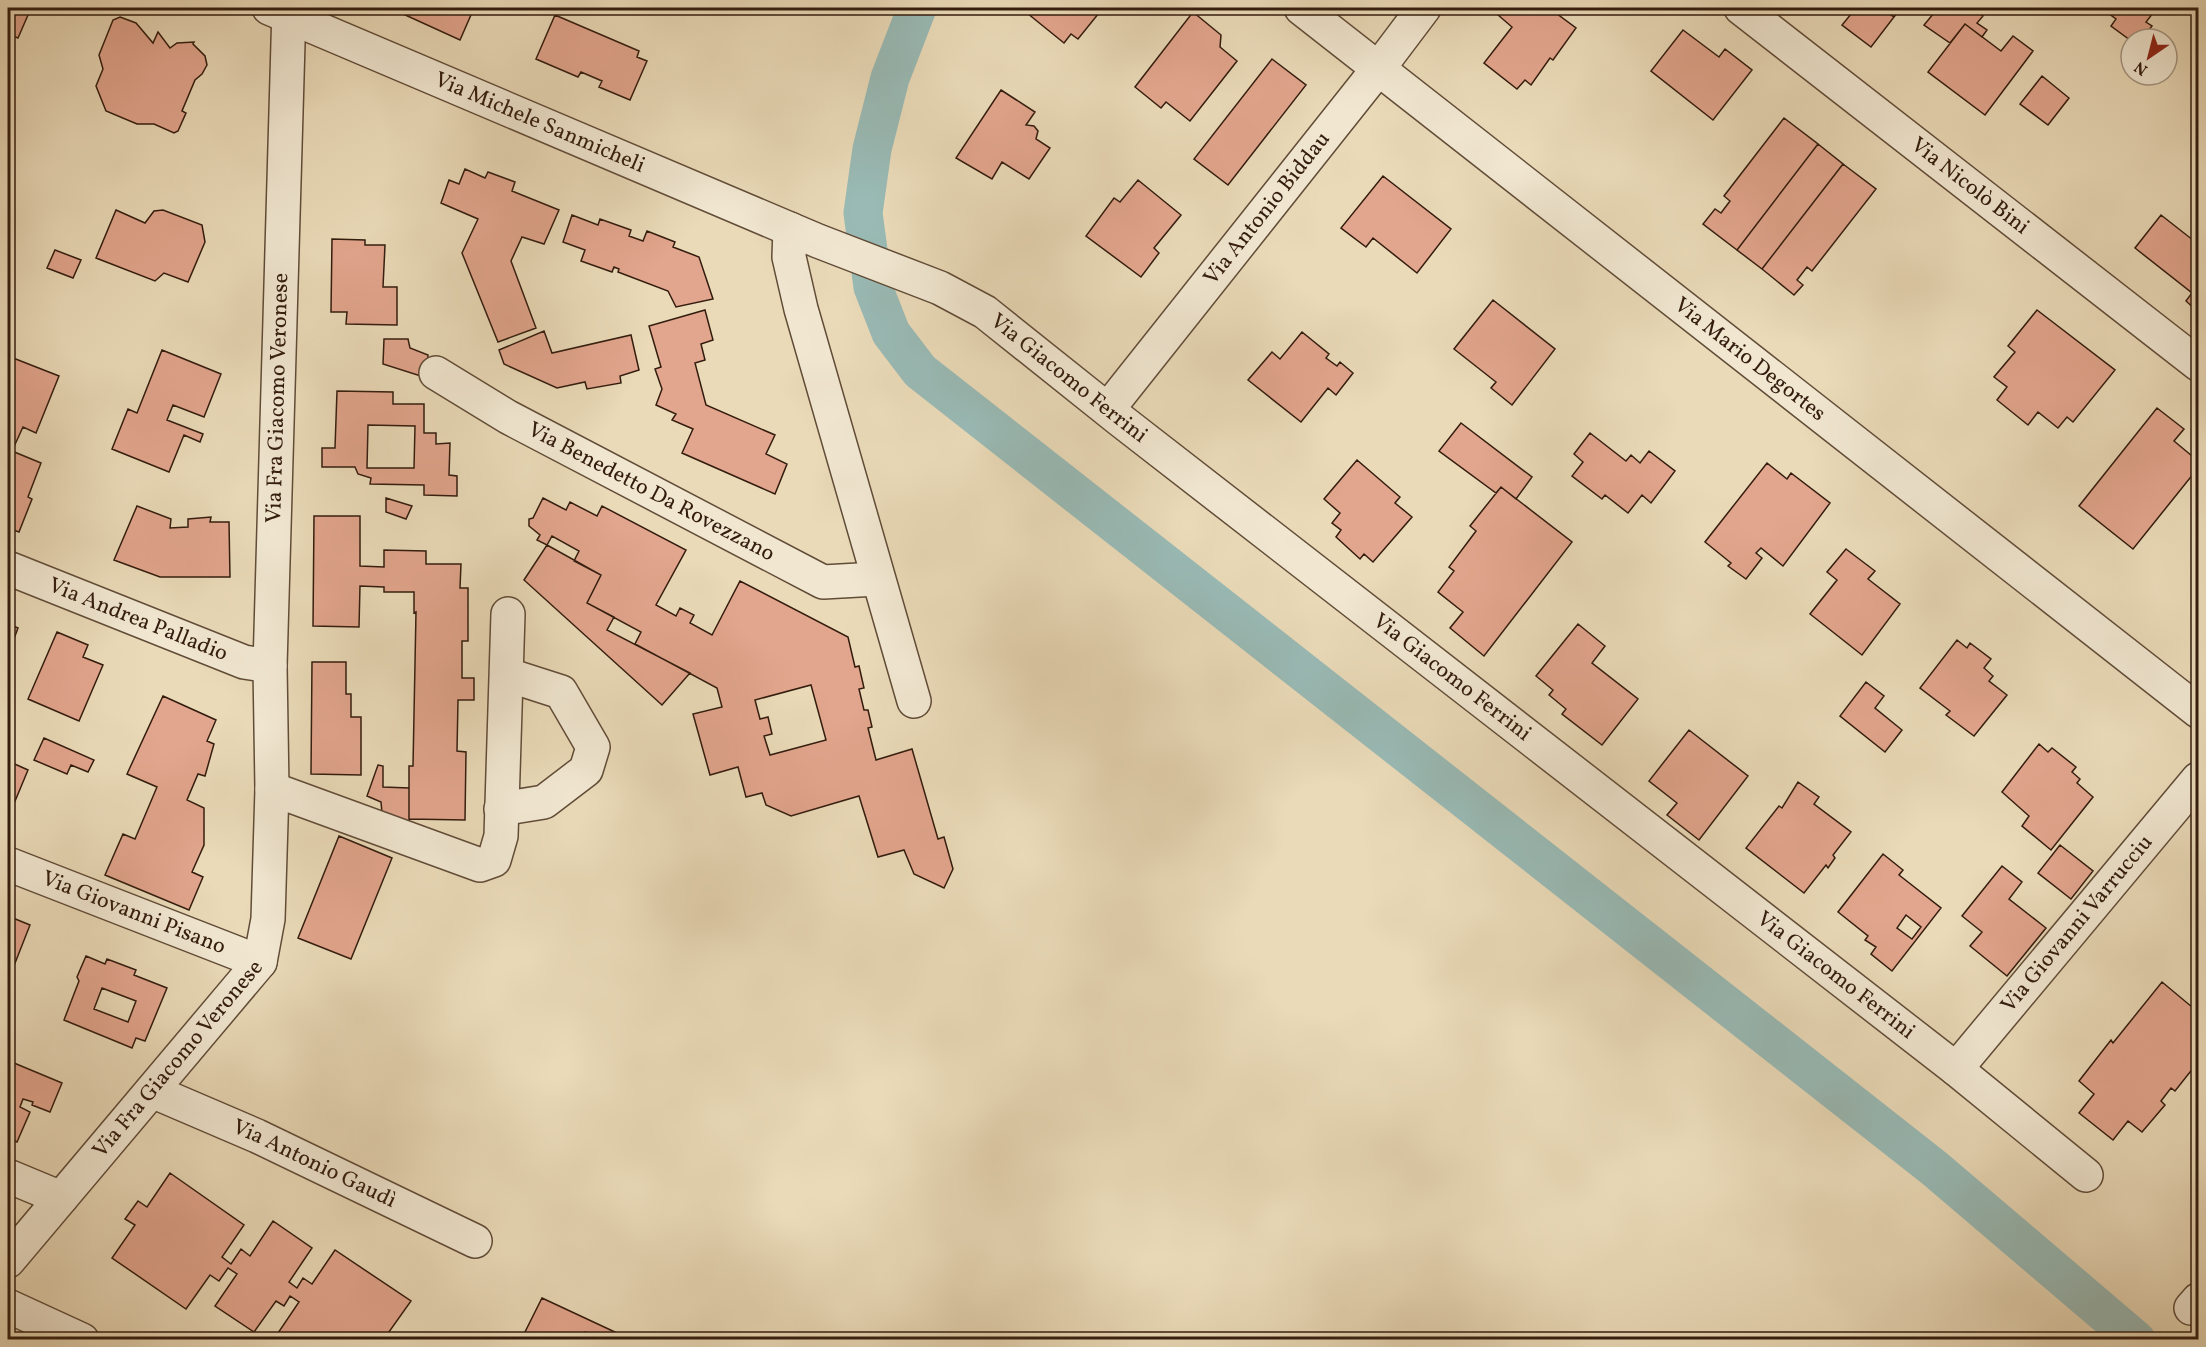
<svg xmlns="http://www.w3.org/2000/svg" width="2206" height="1347" font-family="Vollkorn,serif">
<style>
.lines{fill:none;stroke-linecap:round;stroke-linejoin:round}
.canal{stroke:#99bab5;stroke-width:39}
.building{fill:#e2a58d;stroke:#331c0e;stroke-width:1.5;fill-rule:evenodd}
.minor-casing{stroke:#614c38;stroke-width:36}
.tertiary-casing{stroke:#614c38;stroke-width:36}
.minor{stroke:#f1e7d1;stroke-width:33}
.tertiary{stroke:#f1e7d1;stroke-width:33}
.labels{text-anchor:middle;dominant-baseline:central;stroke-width:4.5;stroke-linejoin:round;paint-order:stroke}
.street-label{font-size:22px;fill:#331c0e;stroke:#f1e7d1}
</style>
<rect width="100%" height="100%" fill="#eadab8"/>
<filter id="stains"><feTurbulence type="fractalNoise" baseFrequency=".00333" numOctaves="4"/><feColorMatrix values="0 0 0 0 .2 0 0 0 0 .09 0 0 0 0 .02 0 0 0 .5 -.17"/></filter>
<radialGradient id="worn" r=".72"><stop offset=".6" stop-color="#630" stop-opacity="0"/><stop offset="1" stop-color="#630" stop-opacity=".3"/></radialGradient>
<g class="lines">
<path class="canal" d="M917 8 890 78 872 149 863 213 873 287 891 333 920 371 1934 1168 2136 1340"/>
</g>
<path class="building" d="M8 8H31L18 38 8 34Z
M390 8H474L460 40Z
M1032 8H1103L1078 39 1071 34 1064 43 1027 13Z
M1490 8H1549L1576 28 1553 60 1550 58 1531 85 1525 80 1517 89 1484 63 1512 27Z
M1856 8H1881L1894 17 1871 47 1842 25Z
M1881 8H1901L1894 17Z
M1938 8H1972L1983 16 1977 23 1987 30 1982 37 1965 24 1950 43 1924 25Z
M2101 8H2157L2146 22 2152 26 2142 39 2130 40 2111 26 2116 19Z
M1193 12 1221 35 1220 47 1237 61 1190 121 1166 102 1161 108 1135 87Z
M555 15 639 51 637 57 647 61 630 100 599 87 602 81 581 72 578 77 536 59Z
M120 17 136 23 153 43 158 32 170 48 177 43 194 42 193 44 205 56 207 65 202 74 195 80 182 111 186 113 178 131 174 133 154 124H137L106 111 96 86 103 69 99 55 113 20Z
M1965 24 2001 51 2013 36 2033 51 1985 115 1928 72Z
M1683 30 1719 57 1725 49 1752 70 1713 120 1651 71Z
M1272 59 1306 85 1228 185 1194 159Z
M2042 76 2069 98 2048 125 2020 104Z
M1001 90 1035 112 1026 125 1034 126 1038 131 1036 139 1050 148 1029 179 1002 162 992 179 956 158Z
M1784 118 1818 144 1737 250 1703 224 1715 209 1721 213 1730 201 1724 196Z
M1818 144 1843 164 1762 269 1737 250Z
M1843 164 1876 189 1812 271 1807 267 1797 280 1803 285 1794 295 1762 269Z
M465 169 485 178 488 172 515 182 512 191 559 210 544 244 522 237 511 261 536 328 498 342 462 253 478 219 441 203 449 180 459 184Z
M1383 176 1451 229 1417 273 1373 238 1366 247 1341 228Z
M1138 180 1181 215 1154 248 1159 253 1141 277 1086 236 1114 198 1120 202Z
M116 210 145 223 154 211 163 210 202 225 205 242 188 282 164 273 155 281 96 258Z
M572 215 598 225 600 219 631 230 629 236 643 241 647 231 675 242 673 247 699 257 713 299 676 307 668 291 618 272 619 269 614 267 612 272 581 261 585 250 563 242Z
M2161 215 2198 244V312L2186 301 2192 293 2135 248Z
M332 239 365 240V245H385L383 287H397V325L346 324 347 312H331Z
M55 250 81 260 73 278 47 268Z
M1493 300 1555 349 1512 405 1491 388 1496 382 1454 349Z
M705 310 713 340 701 344 705 360 695 363 706 405 775 435 766 454 787 464 775 494 682 453 693 429 672 420 676 414 656 405 662 389 655 369 661 367 649 326Z
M2037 310 2115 370 2073 422 2067 417 2058 428 2038 412 2028 425 1997 400 2007 387 1994 377 2015 352 2008 346Z
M544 331 552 353 631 335 639 370 620 376 621 383 587 389 585 382 557 388 504 364 499 350Z
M1302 332 1329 354 1326 358 1337 366 1340 362 1353 373 1336 395 1328 388 1301 422 1248 380 1272 352 1280 359Z
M384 339H408L410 348 428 355 427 378 383 364Z
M162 350 221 374 204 417 173 405 167 420 203 434 200 442 184 435 169 472 112 449 128 409 137 413Z
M8 356 59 376 36 433 23 427 12 451 41 463 28 497 32 499 19 532 8 528Z
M337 391 393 392V404H424V433H436V444L450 443 449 475 457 476V496L424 495V485L370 484 371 478 358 474 355 467H322V448H335ZM368 425 415 426 414 468H367Z
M2157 408 2184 429 2174 441 2198 461V468L2133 549 2079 506Z
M1461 423 1532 477 1516 499 1501 487 1496 493 1439 451Z
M1590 433 1626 461 1631 455 1640 463 1649 451 1675 471 1651 503 1642 495 1628 513 1605 495 1602 499 1572 476 1583 462 1574 454Z
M1357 460 1400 497 1395 503 1412 517 1373 562 1364 554 1360 559 1336 537 1341 530 1332 523 1340 513 1324 499Z
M1767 463 1787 479 1791 473 1830 503 1783 566 1761 548 1756 553 1762 558 1746 579 1728 566 1731 563 1705 542Z
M1501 487 1572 542 1484 656 1450 628 1463 612 1438 592 1454 571 1449 567 1476 531 1470 526Z
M386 498 412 506 406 519 386 512Z
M543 498 566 510 570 502 597 516 602 506 686 550 656 605 676 616 680 608 694 615 690 623 712 635 740 581 848 637 855 667 859 666 864 688 859 689 864 710H868L872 727 868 728 876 760 912 749 938 839 944 837 953 869 944 888 914 874 904 850 878 857 859 796 791 816 766 805 762 793 746 797 738 767 710 775 693 714 722 707 717 688 635 644 641 632 587 603 601 575 574 561 579 551 552 536 547 545 537 540 540 535 529 526V519L533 518ZM811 685 826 740 770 755 764 736 772 734 768 717 760 719 755 700Z
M137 506 171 519 170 528 188 527V519L211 517 210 522H229L230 577H160L114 560Z
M314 516H360V566L384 567V550L426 551V564H461L460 588H468V641H462V678H474V700H458L457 751 466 752 465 820 409 819V766H413L416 612 414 613V592H384V587L360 586 359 627 313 626Z
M547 545 601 575 587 603 614 617 607 630 690 673 662 705 524 580Z
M1846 549 1875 571 1868 579 1900 604 1862 655 1810 614 1837 580 1827 572Z
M8 624 18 628 8 655Z
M1578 624 1605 646 1592 663 1638 699 1602 745 1562 714 1566 709 1549 695 1553 690 1536 676Z
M57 632 88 645 83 657 103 665 79 721 28 699Z
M1957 640 1967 648 1970 643 1991 659 1984 668 1993 676 1989 681 2007 695 1974 736 1946 715 1950 711 1920 688Z
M312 662H346V694H351V717H361V775L311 774Z
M1866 682 1884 696 1875 708 1902 730 1885 752 1840 716Z
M163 696 216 720 207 741 214 744 205 776 198 774 187 800 204 808V845L192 872 203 877 189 910 105 875 123 834 135 839 157 787 127 774Z
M1689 730 1748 776 1699 840 1667 815 1677 803 1649 781Z
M44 738 94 760 88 772 71 765 67 774 34 760Z
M2039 744 2048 752 2052 748 2076 767 2072 772 2080 779 2077 783 2093 797 2051 850 2022 826 2029 816 2002 792Z
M8 761 28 770 8 818Z
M378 765 383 766V787L409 788V824L382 813 381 802 367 796Z
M1798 782 1819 797 1814 804 1851 832 1833 855 1835 858 1828 868 1826 865 1804 893 1746 848 1779 806 1782 808Z
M339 836 392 858 351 959 298 938Z
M2060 845 2093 871 2071 899 2038 873Z
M1883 854 1903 870 1899 875 1941 908 1892 971 1871 954 1876 947 1865 940 1868 936 1838 912ZM1906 915 1921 927 1912 939 1897 928Z
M2002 866 2022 882 2009 899 2046 928 2007 976 1970 946 1982 932 1962 916Z
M8 916 30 925 8 981Z
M86 956 105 964 107 959 136 970 134 975 167 988 145 1041 136 1038 132 1048 64 1020 79 981 77 977ZM102 988 136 1001 128 1022 94 1009Z
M2162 982 2198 1012V1062L2175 1091 2171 1088 2161 1101 2165 1105 2142 1132 2128 1121 2113 1140 2079 1113 2094 1094 2079 1081 2111 1040 2113 1043Z
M8 1063 12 1066 14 1063 62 1083 50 1112 32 1105 33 1102 23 1099 20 1107 30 1112 17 1142 8 1138Z
M170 1173 244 1225 222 1257 231 1264 241 1249 250 1256 273 1221 312 1248 289 1282 297 1288 303 1278 312 1284 335 1250 411 1301 386 1336 391 1340H288L278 1333 299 1302 290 1296 284 1306 276 1301 254 1332 215 1306 237 1274 228 1268 219 1281 210 1275 186 1309 112 1258 135 1225 125 1219 138 1201 147 1207Z
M542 1298 632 1340H601L585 1332 581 1340H521Z"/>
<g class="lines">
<defs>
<g id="minor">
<path id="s1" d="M269 8 818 241 940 288 985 312 1119 419 1956 1069 2086 1175"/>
<path id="s2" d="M1301 8 2198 711"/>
<path id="s3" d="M1741 8 2198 364"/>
<path d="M790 229 789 257 801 309 914 701"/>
<path id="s4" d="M436 373 508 417 823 582 877 579"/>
<path id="s5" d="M1108 409 1378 69 1424 8"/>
<path id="s6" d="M8 568 244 662 270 666"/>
<path d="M272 789 480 865 494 860 501 836 508 614"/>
<path d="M501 809 544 802 586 770 593 747 561 692 508 675"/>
<path id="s7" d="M8 864 260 962"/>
<path id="s8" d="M1956 1069 2198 779"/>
<path id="s9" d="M152 1091 257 1136 475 1241"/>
<path d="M8 1176 61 1198"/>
<path d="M2191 1308 2198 1300"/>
</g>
<g id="tertiary">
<path id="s10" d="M8 1261 260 962 268 919 272 789 270 666 289 8"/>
<path d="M8 1306 82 1340"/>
</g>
</defs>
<use href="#minor" class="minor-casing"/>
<use href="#tertiary" class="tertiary-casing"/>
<use href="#minor" class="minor"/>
<use href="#tertiary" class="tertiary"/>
</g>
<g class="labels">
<g class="street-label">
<text stroke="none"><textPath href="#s1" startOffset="294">Via Michele Sanmicheli</textPath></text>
<text stroke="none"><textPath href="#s3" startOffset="290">Via Nicolò Bini</textPath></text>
<text stroke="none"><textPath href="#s5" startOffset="256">Via Antonio Biddau</textPath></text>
<text stroke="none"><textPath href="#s2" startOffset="570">Via Mario Degortes</textPath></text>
<text stroke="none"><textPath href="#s1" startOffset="885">Via Giacomo Ferrini</textPath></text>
<text stroke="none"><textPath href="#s10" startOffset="956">Via Fra Giacomo Veronese</textPath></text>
<text stroke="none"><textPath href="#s4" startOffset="246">Via Benedetto Da Rovezzano</textPath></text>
<text stroke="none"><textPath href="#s6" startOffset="140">Via Andrea Palladio</textPath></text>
<text stroke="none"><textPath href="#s1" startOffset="1371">Via Giacomo Ferrini</textPath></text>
<text stroke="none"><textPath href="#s7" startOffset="135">Via Giovanni Pisano</textPath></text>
<text stroke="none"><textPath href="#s8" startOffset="189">Via Giovanni Varrucciu</textPath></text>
<text stroke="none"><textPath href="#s1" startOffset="1857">Via Giacomo Ferrini</textPath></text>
<text stroke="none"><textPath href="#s10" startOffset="264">Via Fra Giacomo Veronese</textPath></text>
<text stroke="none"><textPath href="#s9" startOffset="178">Via Antonio Gaudì</textPath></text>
</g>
</g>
<rect width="2206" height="1347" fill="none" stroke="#eadab8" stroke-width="30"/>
<rect x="9" y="9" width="2188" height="1329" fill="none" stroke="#331c0e" stroke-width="3"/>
<rect x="15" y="15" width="2176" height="1317" fill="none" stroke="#331c0e" stroke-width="1.5"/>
<g transform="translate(2149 57) rotate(215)"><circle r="28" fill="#f1e7d1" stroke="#a59683" stroke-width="1.5"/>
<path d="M0-4.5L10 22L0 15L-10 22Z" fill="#8f2418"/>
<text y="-9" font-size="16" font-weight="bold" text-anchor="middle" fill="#331c0e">N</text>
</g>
<rect width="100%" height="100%" filter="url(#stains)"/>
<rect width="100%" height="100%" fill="url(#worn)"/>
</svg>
